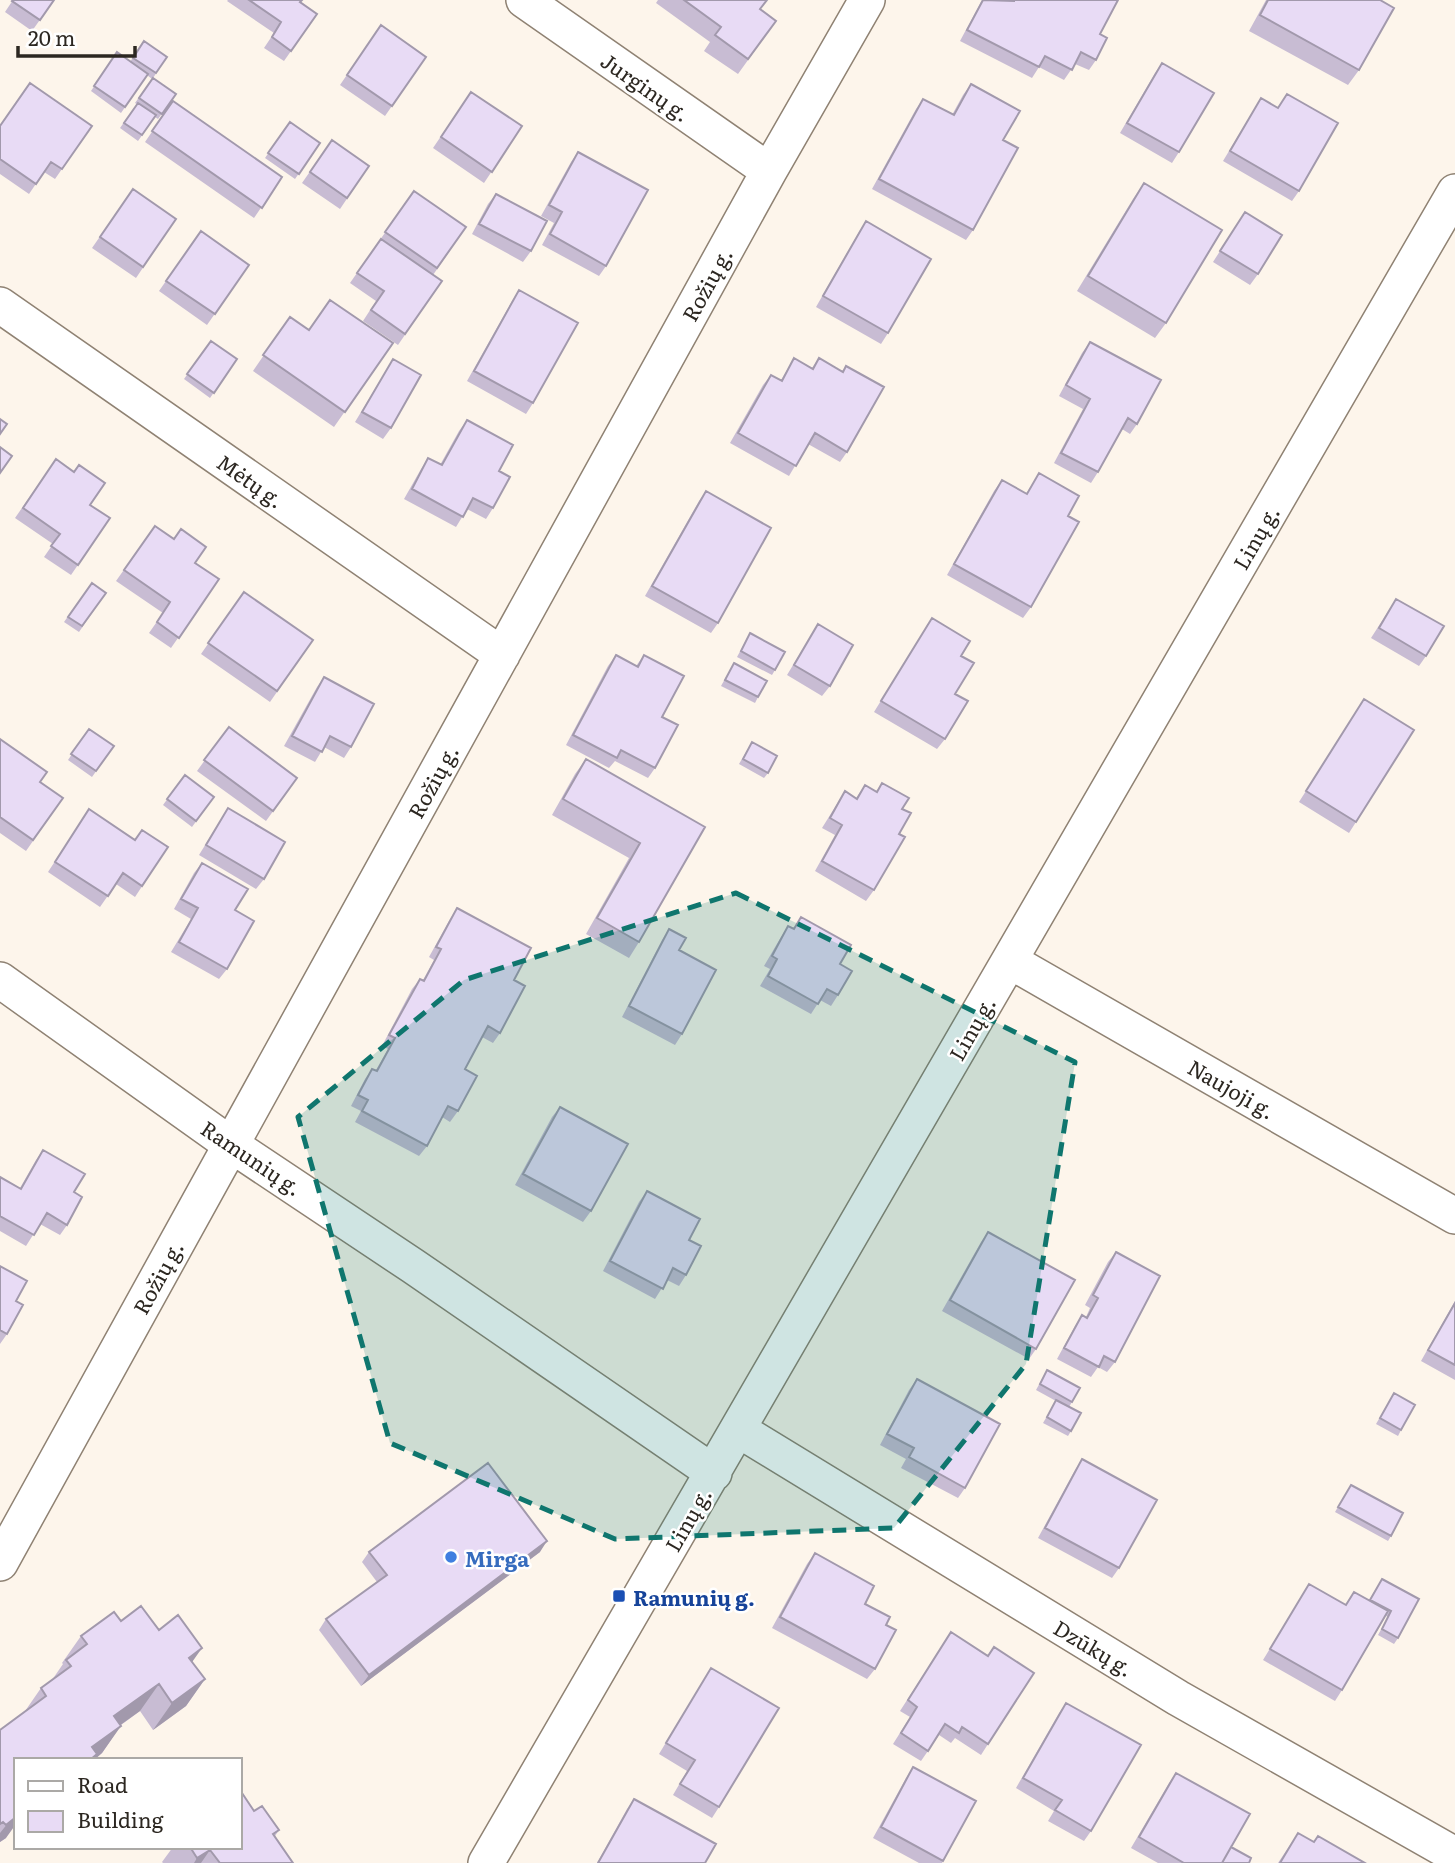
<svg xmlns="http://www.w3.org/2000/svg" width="1455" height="1863" font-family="Literata,serif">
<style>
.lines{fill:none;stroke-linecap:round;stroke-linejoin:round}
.minor-casing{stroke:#8f8273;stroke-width:38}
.minor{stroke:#fff;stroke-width:35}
.wall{fill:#c8bcd3}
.shaded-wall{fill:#a299ac}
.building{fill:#e8dbf5;stroke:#a299ac;stroke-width:2}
.marked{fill:#0f766e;fill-opacity:0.2;stroke:#0f766e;stroke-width:5;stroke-dasharray:14 9;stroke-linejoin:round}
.shop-dot{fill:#3f7fe0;stroke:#fff;stroke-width:2.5}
.transit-dot{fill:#1a4fb4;stroke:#fff;stroke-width:2.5}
.labels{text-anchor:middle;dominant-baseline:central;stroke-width:5;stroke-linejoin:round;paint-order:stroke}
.street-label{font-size:21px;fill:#2c2721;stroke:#fff}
.shop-label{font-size:21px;font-weight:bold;fill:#366cbe;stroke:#fff;text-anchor:start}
.transit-label{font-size:21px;font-weight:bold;fill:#164399;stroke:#fff;text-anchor:start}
</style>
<rect width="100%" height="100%" fill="#fdf5eb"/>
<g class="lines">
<defs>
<path id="minor" d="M524 0 769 171
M0 305 502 655
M1010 961 1455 1216
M0 980 230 1144 413 1266 714 1473
M739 1430 1178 1698 1455 1855
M0 1563 769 171 867 0
M486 1863 1455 192"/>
</defs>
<use href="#minor" class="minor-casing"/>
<use href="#minor" class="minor"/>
</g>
<path class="wall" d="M13 0H54L32 31 5 12Z
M228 0H302L300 2 317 14 284 61 264 48 274 33 227 1Z
M658 0H767L760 9 776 21 738 74 704 51 710 42 656 3Z
M982 0H1118L1100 34 1096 60 1089 70 1075 64 1064 80 1039 67 1032 78 960 41Z
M1266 0H1380L1359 70 1348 85 1249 31Z
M381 25 426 57 385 116 340 85Z
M144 41 167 57 153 78 176 94 158 119 155 117 138 141 120 128 137 104 135 103 152 79 147 75 121 113 91 91 117 52 130 62Z
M1162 63 1179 152 1172 163 1120 133 1155 73Z
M971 84 1003 140 973 230 966 240 872 189 916 109 923 99 952 115 963 95Z
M471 92 522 126 484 183 433 148Z
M1287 94 1299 191 1292 201 1223 161 1261 98 1278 108Z
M173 101 282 177 254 218 145 142Z
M290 122 320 143 295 179 265 158Z
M0 126H92L55 179 44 172 29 194 0 174Z
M332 140 369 166 340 209 302 183Z
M578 152 606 266 599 276 542 245 554 223 541 216 571 162Z
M1144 183 1166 323 1155 338 1077 291 1133 199Z
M133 189 176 219 136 278 92 248Z
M414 191 466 227 433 275 442 281 398 345 363 321 376 301 350 283Z
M496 194 531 251 523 262 472 234 488 204Z
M1245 212 1258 274 1250 285 1213 262Z
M866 221 888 333 881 344 816 307 859 232Z
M201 231 249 265 207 325 159 291Z
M519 290 533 403 526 414 467 381 512 301Z
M290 317 309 330 393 343 334 427 253 371Z
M211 341 237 359 210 398 184 379Z
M1090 342 1137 424 1130 434 1122 429 1098 472 1091 483 1054 463 1083 409 1059 396 1082 353Z
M794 358 812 368 819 358 843 372 846 366 847 452 840 462 808 444 789 476 730 443 763 385 771 375 781 380Z
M393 359 391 428 383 439 355 422Z
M467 420 499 471 493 508 486 519 467 509 456 527 404 499 421 469 428 458 440 465 459 431Z
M56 459 90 505 110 518 71 575 44 557 53 544 15 518Z
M1039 473 1068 516 1031 607 1023 618 947 575 994 491 1002 480 1026 494Z
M706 491 718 623 711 633 645 596 699 501Z
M155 526 195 563 219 579 171 648 149 633 163 613 116 581Z
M92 583 106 593 79 632 64 622Z
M244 592 313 640 270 702 201 654Z
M1396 599 1426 656 1419 666 1371 638Z
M932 618 961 656 955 694 945 739 937 749 874 712Z
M818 624 830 686 822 696 787 675Z
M750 633 775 670 772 675 737 657Z
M616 655 636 666 644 655 662 717 655 768 648 778 615 761 609 768 566 745 608 666Z
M734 663 758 697 755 703 721 686Z
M324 677 351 747 344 758 324 747 315 762 284 746 317 687Z
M1364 699 1356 822 1349 833 1299 802Z
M229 727 297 778 266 821 197 771Z
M89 729 114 746 92 777 68 760Z
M0 739 40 782 63 798 26 851 0 833Z
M752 742 768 773 764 778 739 764Z
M586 759 705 827 639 942 629 958 586 934 629 858 552 815 575 774Z
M185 775 214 797 192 827 163 805Z
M882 783 902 809 899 834 874 890 866 901 815 871 835 835 822 828 845 791 856 798 865 785 876 792Z
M228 808 264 879 256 889 199 855Z
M82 820 135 840 168 847 135 897 116 884 100 907 48 872Z
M202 863 227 969 219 979 171 952 191 919 174 909 194 873Z
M457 908 514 980 500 1033 493 1043 482 1037 465 1069 458 1111 450 1122 442 1117 427 1146 419 1156 355 1122 361 1111 351 1106 365 1079 372 1069 376 1070 388 1049 382 1046 412 989 420 979 423 980 434 960 429 957 450 919Z
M801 917 840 964 838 995 831 1006 820 1000 811 1014 760 986 770 969 764 966 781 937 788 926 793 929Z
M669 929 679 950 682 1034 675 1045 622 1017 662 940Z
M560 1107 591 1211 583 1222 515 1185 552 1117Z
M43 1150 74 1192 67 1225 60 1235 40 1224 26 1246 0 1231V1177L20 1188 36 1160Z
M647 1191 689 1240 686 1275 679 1286 667 1280 655 1299 603 1271 639 1202Z
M988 1232 1036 1349 1029 1359 942 1311 981 1242Z
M1116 1252 1115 1362 1107 1372 1098 1367 1091 1377 1057 1359 1075 1326 1082 1315 1086 1317 1090 1308 1085 1305 1108 1262Z
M0 1266 16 1301 7 1334 0 1344Z
M1455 1301V1380L1421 1361Z
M1047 1370 1072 1402 1069 1407 1071 1431 1068 1436 1043 1423 1056 1401 1036 1390Z
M917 1379 965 1488 958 1498 901 1468 906 1459 880 1445 909 1390Z
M1394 1393 1401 1430 1398 1436 1376 1424Z
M1082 1459 1119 1568 1112 1578 1038 1538 1075 1470Z
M1351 1485 1391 1536 1388 1541 1335 1512Z
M369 1552H540L361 1686 319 1630 326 1619 377 1582 362 1562Z
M815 1553 886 1625 875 1669 867 1679 772 1628 807 1564Z
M1382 1579 1398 1638 1394 1644 1378 1635 1388 1617 1386 1616 1342 1690 1335 1701 1263 1660 1309 1584 1345 1605 1354 1592 1369 1600Z
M121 1621 159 1630 192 1662 205 1679 186 1706 153 1730 140 1711 121 1725 102 1753 94 1760H16L6 1838 0 1842V1730L23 1714 41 1688 52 1680 63 1664 62 1663 81 1636Z
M951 1632 988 1656V1744L981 1755 955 1738 951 1743 939 1735 921 1761 893 1744 910 1717 900 1711Z
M711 1668 719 1807 712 1818 673 1795 687 1771 659 1754Z
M1066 1703 1091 1831 1084 1841 1048 1821 1054 1811 1016 1788 1059 1713Z
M913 1767 976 1801 942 1863H919L873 1838 906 1778Z
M1176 1773 1231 1847 1249 1863H1158L1131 1848 1169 1783Z
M634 1799 705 1863H597L627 1809Z
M254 1811 279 1830 275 1836 293 1863H163L162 1862 173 1847H240Z
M1298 1833 1314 1842 1318 1836 1365 1863H1278Z"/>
<path class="shaded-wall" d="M547 1541 540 1552 361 1686 369 1675Z
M202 1648 183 1675 189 1658Z
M205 1679 186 1706 153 1730 172 1703Z
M159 1684 140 1711 95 1743 114 1716Z
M121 1726 102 1753 94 1760H83L92 1747Z
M16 1813V1824L6 1838 0 1842V1833Z
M210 1850 201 1863H194L197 1858Z"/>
<path class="building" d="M13 0H54L40 20 12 1Z
M249 0H302L300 2 317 14 291 51 272 37 281 22Z
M684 0H767L760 9 776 21 748 59 715 35 721 27Z
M983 0 1014 1V0H1118L1100 34 1107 38 1096 60 1081 52 1072 70 1045 56 1039 67 967 30Z
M1268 0H1380L1394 8 1359 70 1260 15Z
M381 25 426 57 392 106 347 75Z
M144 41 167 57 156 73 133 58Z
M117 52 148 74 125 107 94 86Z
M1162 63 1214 93 1179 152 1127 123Z
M153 78 176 94 162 114 139 98Z
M30 83 92 126 62 169 51 162 36 184 0 159V126Z
M971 84 1020 111 1003 140 1018 148 973 230 879 179 923 99 954 115Z
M471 92 522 126 492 172 441 137Z
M1287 94 1338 123 1299 191 1230 151 1261 98 1278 108Z
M173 101 282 177 262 208 152 131Z
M138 103 156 115 142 135 124 123Z
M290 122 320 143 299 174 268 153Z
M332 140 369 166 347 198 310 172Z
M578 152 648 190 606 266 550 234 562 212 549 205Z
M1144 183 1222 230 1166 323 1088 276Z
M133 189 176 219 143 267 100 237Z
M414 191 466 227 437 268 385 232Z
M496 194 547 221 531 251 479 224Z
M1245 212 1282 235 1258 274 1220 251Z
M866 221 931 259 888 333 823 296Z
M201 231 249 265 215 314 166 281Z
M381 239 442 281 405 334 371 310 384 291 357 273Z
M519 290 578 323 533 403 474 371Z
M330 300 393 343 345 412 263 355 290 317 309 330Z
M211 341 237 359 214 393 187 374Z
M1090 342 1161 380 1137 424 1128 418 1098 472 1061 453 1090 399 1066 385Z
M794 358 813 369 819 358 843 372 846 366 884 387 847 452 815 433 796 466 738 433 771 375 782 381Z
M393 359 421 375 391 428 362 412Z
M0 419 7 424 0 434Z
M467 420 513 445 499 471 510 477 493 508 473 498 463 517 412 489 428 458 442 465Z
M0 447 12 456 0 473Z
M56 459 74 472 79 465 105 483 90 505 110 518 78 565 51 546 60 534 23 508Z
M1039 473 1079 496 1068 516 1079 522 1031 607 954 564 1002 480 1027 494Z
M706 491 771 528 718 623 652 586Z
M155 526 174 539 181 529 206 547 195 563 219 579 179 638 157 622 170 602 124 570Z
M92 583 106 593 82 626 68 617Z
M244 592 313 640 277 691 208 643Z
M1396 599 1444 626 1426 656 1379 628Z
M932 618 970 641 961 656 974 663 955 694 968 701 945 739 881 701Z
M818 624 853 645 830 686 794 665Z
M750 633 785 652 775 670 741 651Z
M616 655 638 667 644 655 684 676 662 717 678 725 655 768 621 750 617 758 573 735Z
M734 663 767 681 758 697 725 680Z
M324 677 374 704 351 747 330 736 322 752 292 736Z
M1364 699 1414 730 1356 822 1306 791Z
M229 727 297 778 273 811 204 760Z
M89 729 114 746 96 771 71 754Z
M0 739 47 772 40 782 63 798 33 840 0 817Z
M752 742 777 756 768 773 743 759Z
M586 759 705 827 639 942 597 918 640 843 563 799Z
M185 775 214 797 196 821 167 799Z
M882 783 909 798 902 809 911 813 899 834 905 837 874 890 822 861 842 825 830 818 845 791 857 799 865 785 877 792Z
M228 808 285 842 264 879 206 845Z
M89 809 135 840 142 830 168 847 142 886 123 873 108 896 55 862Z
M202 863 248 889 235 910 254 921 227 969 179 942 198 908 181 899Z
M457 908 531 948 514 980 525 986 500 1033 488 1026 465 1069 477 1076 458 1111 448 1106 427 1146 362 1111 368 1100 358 1095 372 1069 377 1071 395 1038 389 1035 420 979 424 981 441 949 436 947Z
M801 917 851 945 840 964 852 971 838 995 827 989 818 1004 768 976 777 959 772 956 788 926 794 929Z
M669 929 686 938 679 950 716 970 682 1034 629 1006Z
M560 1107 628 1144 591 1211 523 1174Z
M43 1150 85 1174 74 1192 82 1197 67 1225 47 1213 34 1235 0 1216V1177L21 1189Z
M647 1191 700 1219 689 1240 701 1246 686 1275 673 1268 663 1289 610 1261Z
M988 1232 1075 1280 1036 1349 950 1300Z
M1116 1252 1160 1276 1115 1362 1104 1356 1099 1367 1064 1348 1082 1315 1087 1318 1098 1298 1093 1295Z
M0 1266 27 1281 16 1301 23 1305 7 1334 0 1330Z
M1455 1303V1365L1428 1350Z
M1047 1370 1080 1388 1072 1402 1040 1384Z
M917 1379 1000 1424 965 1488 909 1457 914 1448 887 1434Z
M1394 1393 1415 1405 1401 1430 1380 1418Z
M1056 1400 1081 1413 1071 1431 1047 1417Z
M1082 1459 1157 1500 1119 1568 1045 1528Z
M488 1463 547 1541 369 1675 326 1619 387 1575 369 1552Z
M1351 1485 1403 1513 1391 1536 1338 1507Z
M815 1553 874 1586 865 1604 890 1617 886 1625 896 1630 875 1669 780 1617Z
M1382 1579 1419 1599 1398 1638 1382 1629 1391 1611 1370 1600Z
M1309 1584 1346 1605 1354 1592 1388 1611 1342 1690 1270 1649Z
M141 1606 159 1630 178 1615 202 1648 189 1658 205 1679 172 1703 159 1684 114 1716 121 1726 92 1747 97 1754 90 1760H16V1817L6 1825 3 1822 0 1824V1730L46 1696 41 1688 71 1666 66 1660 87 1644 81 1636 114 1612 121 1621Z
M951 1632 988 1656 994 1647 1034 1673 988 1744 962 1727 959 1733 945 1724 928 1751 901 1733 917 1707 908 1700Z
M711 1668 779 1708 719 1807 680 1784 695 1760 666 1743Z
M1066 1703 1141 1745 1091 1831 1055 1810 1062 1800 1023 1778Z
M913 1767 976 1801 943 1861 881 1827Z
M1176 1773 1250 1814 1222 1863H1184L1139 1837Z
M240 1790 254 1811 262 1806 279 1830 273 1834 293 1863H220L210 1850 197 1858 190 1847H240Z
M634 1799 716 1844 705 1863H598Z
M1298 1833 1314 1842 1318 1836 1365 1863H1280Z
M1231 1847 1251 1858 1249 1863H1222Z"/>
<path class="marked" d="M736 893 1075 1062 1026 1364 894 1528 615 1539 390 1443 298 1117 464 980Z"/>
<circle class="shop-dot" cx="451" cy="1557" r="7"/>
<rect class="transit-dot" x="612" y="1589" width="14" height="14" rx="3.5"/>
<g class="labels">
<g class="street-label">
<text transform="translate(646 86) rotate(35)">Jurginų g.</text>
<text transform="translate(706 284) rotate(-61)">Rožių g.</text>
<text transform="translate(251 480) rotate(35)">Mėtų g.</text>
<text transform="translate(1255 537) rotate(-60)">Linų g.</text>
<text transform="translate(432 781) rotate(-61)">Rožių g.</text>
<text transform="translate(971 1028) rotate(-60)">Linų g.</text>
<text transform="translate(1232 1088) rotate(30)">Naujoji g.</text>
<text transform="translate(252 1157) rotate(34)">Ramunių g.</text>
<text transform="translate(157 1277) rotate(-61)">Rožių g.</text>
<text transform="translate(687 1519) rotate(-60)">Linų g.</text>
<text transform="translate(1094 1647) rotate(31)">Dzūkų g.</text>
</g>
<g class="shop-label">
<text x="465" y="1557">Mirga</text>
</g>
<g class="transit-label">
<text x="633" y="1596">Ramunių g.</text>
</g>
</g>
<rect x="14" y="1758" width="228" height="91" fill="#ffffff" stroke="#aba9a6" stroke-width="2"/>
<rect x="28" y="1781" width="35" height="10" fill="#ffffff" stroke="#aba9a6" stroke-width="2"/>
<text x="77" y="1793" font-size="21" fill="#2c2721">Road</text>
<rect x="28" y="1811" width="35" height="21" fill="#e8dbf5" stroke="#aba9a6" stroke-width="2"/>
<text x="77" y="1828" font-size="21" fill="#2c2721">Building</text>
<path d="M18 46v10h117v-10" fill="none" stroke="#2c2721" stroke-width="3.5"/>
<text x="28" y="46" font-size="21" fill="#2c2721" stroke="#ffffff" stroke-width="5" paint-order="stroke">20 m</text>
</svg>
